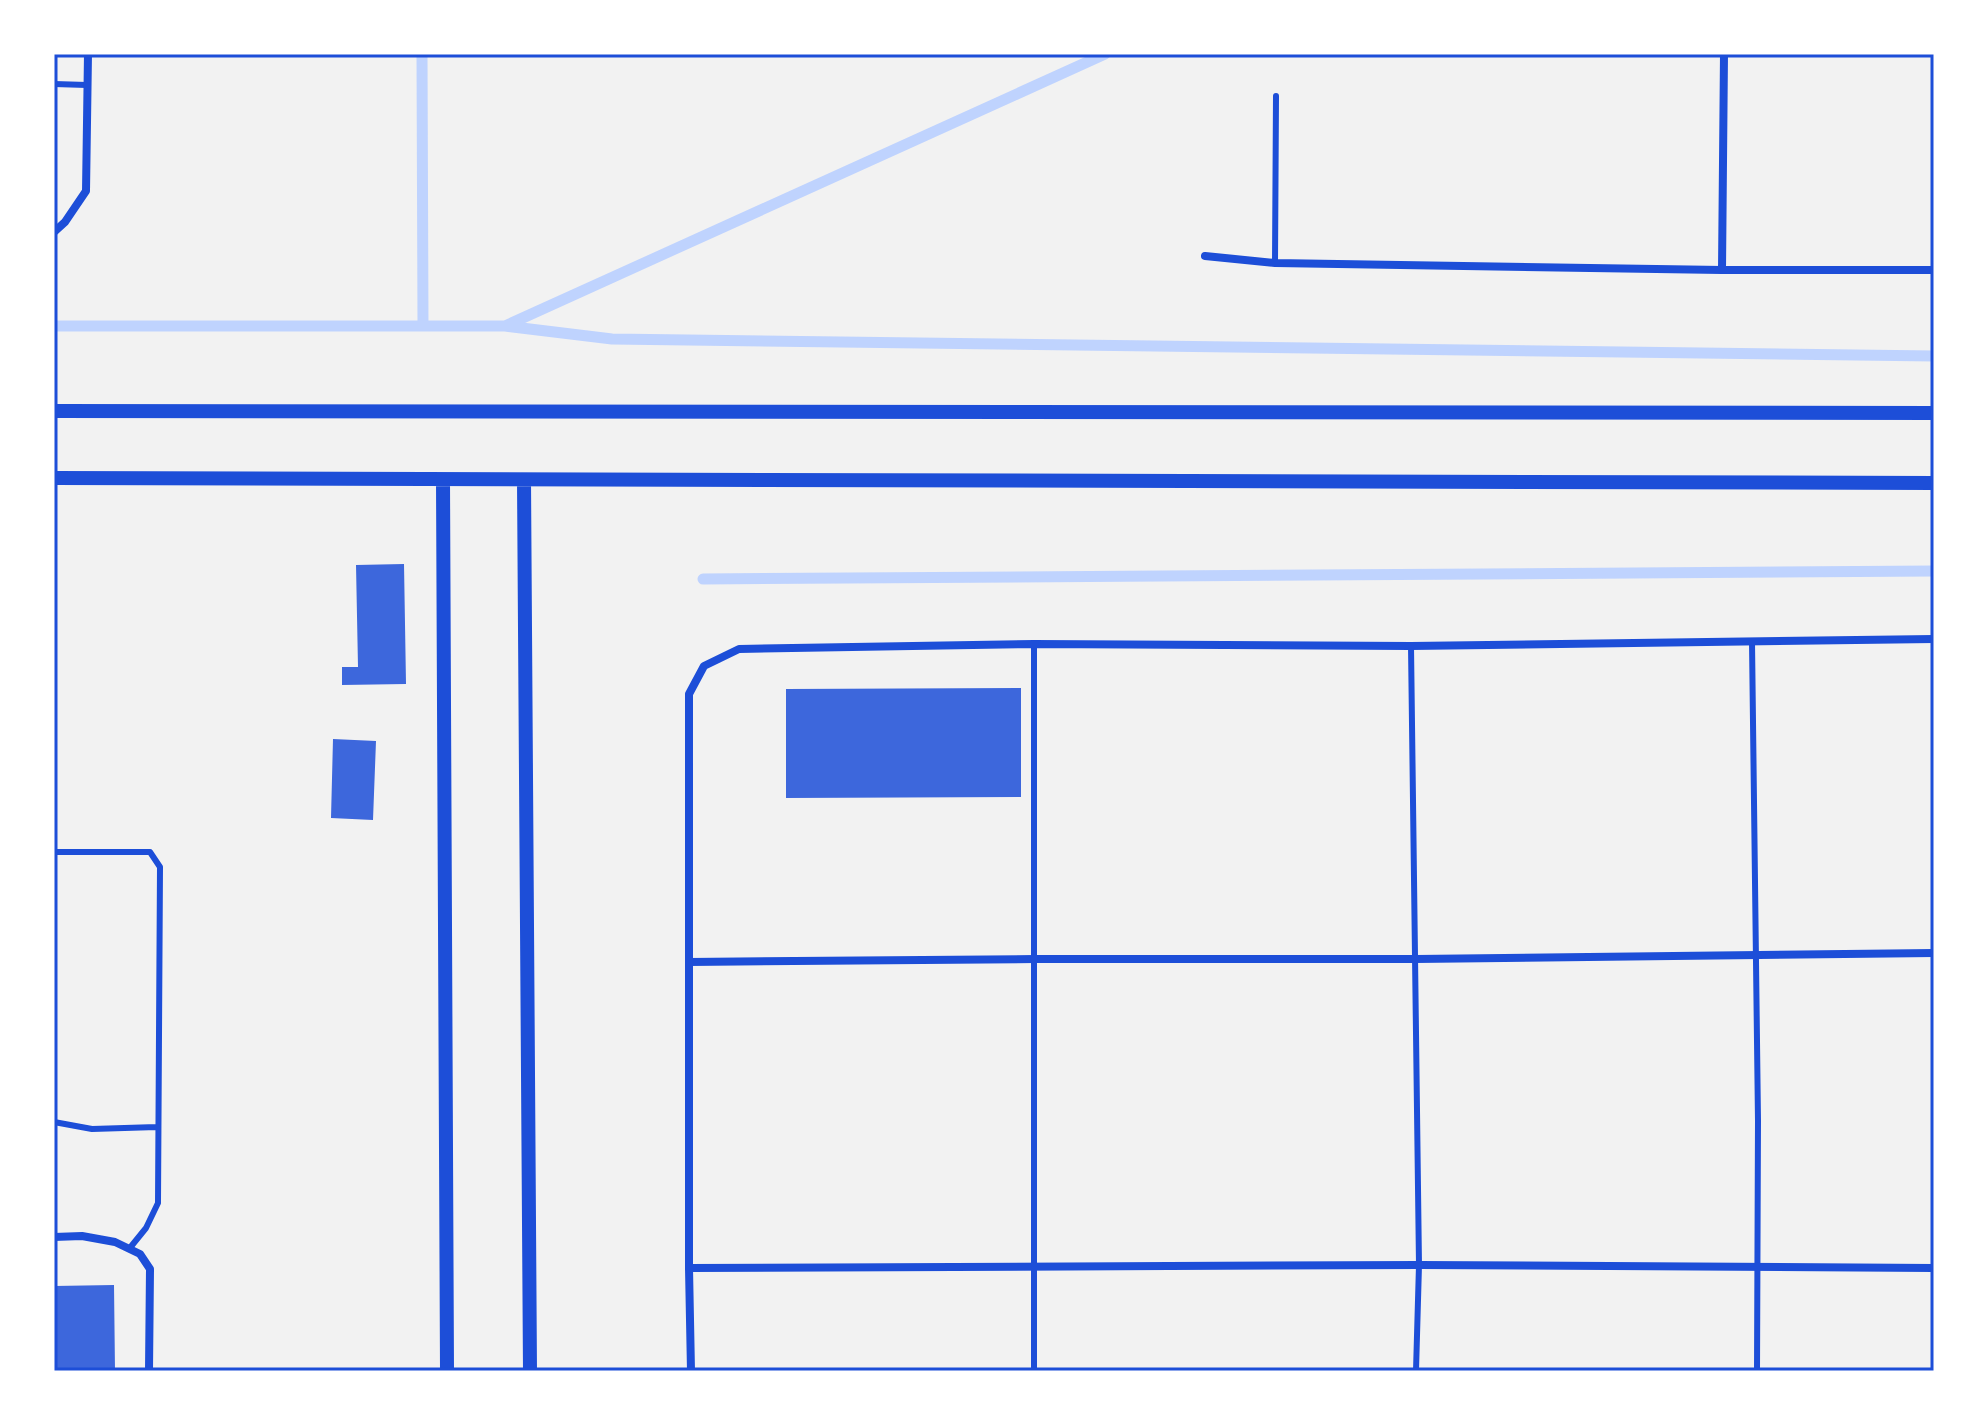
<svg xmlns="http://www.w3.org/2000/svg" width="1988" height="1425" font-family="'DM Sans',sans-serif">
<style>
.lines{fill:none;stroke-linecap:round;stroke-linejoin:round}
.stream{stroke:#bfd3fe;stroke-width:11}
.building{fill:#3d67dc}
.service{stroke:#1d4ed8;stroke-width:6}
.minor{stroke:#1d4ed8;stroke-width:8}
.tertiary{stroke:#1d4ed8;stroke-width:14}
.neatline{fill:none;stroke:#1d4ed8;stroke-width:3}
</style>
<rect width="100%" height="100%" fill="#f2f2f2"/>
<g class="lines">
<path class="stream" d="M422 54 423 326
M54 326H507H505L1105 54
M505 326 612 339 1934 356
M703 579 1934 571"/>
</g>
<path class="building" d="M404 564 406 684 342 685V667H358L356 565Z
M1021 688V797L786 798V689Z
M333 739 376 741 373 820 331 818Z
M114 1285 115 1371H54V1286Z"/>
<g class="lines">
<path class="service" d="M54 84 87 85
M1275 263 1276 96
M1752 642 1758 1121 1757 1371
M1034 644V1371
M1411 646 1419 1265 1416 1371
M54 852H150L160 867 158 1203 146 1228 129 1249
M54 1122 92 1129 157 1127"/>
<path class="minor" d="M54 232 65 222 86 191 88 54
M1205 256 1275 263 1722 270H1934
M1722 270 1724 54
M689 962 1035 959H1416L1934 953
M54 1237 82 1236 115 1242 140 1254 150 1269 149 1371
M689 1268 1419 1265 1934 1268
M691 1371 689 1268V694L704 666 739 649 1034 644 1411 646 1934 639"/>
<path class="tertiary" d="M54 411 1934 413
M54 478 1934 483
M443 480 447 1371
M524 480 530 1371"/>
</g>
<rect width="1988" height="1425" fill="none" stroke="#ffffff" stroke-width="112"/>
<rect x="56" y="56" width="1876" height="1313" class="neatline"/>
</svg>
